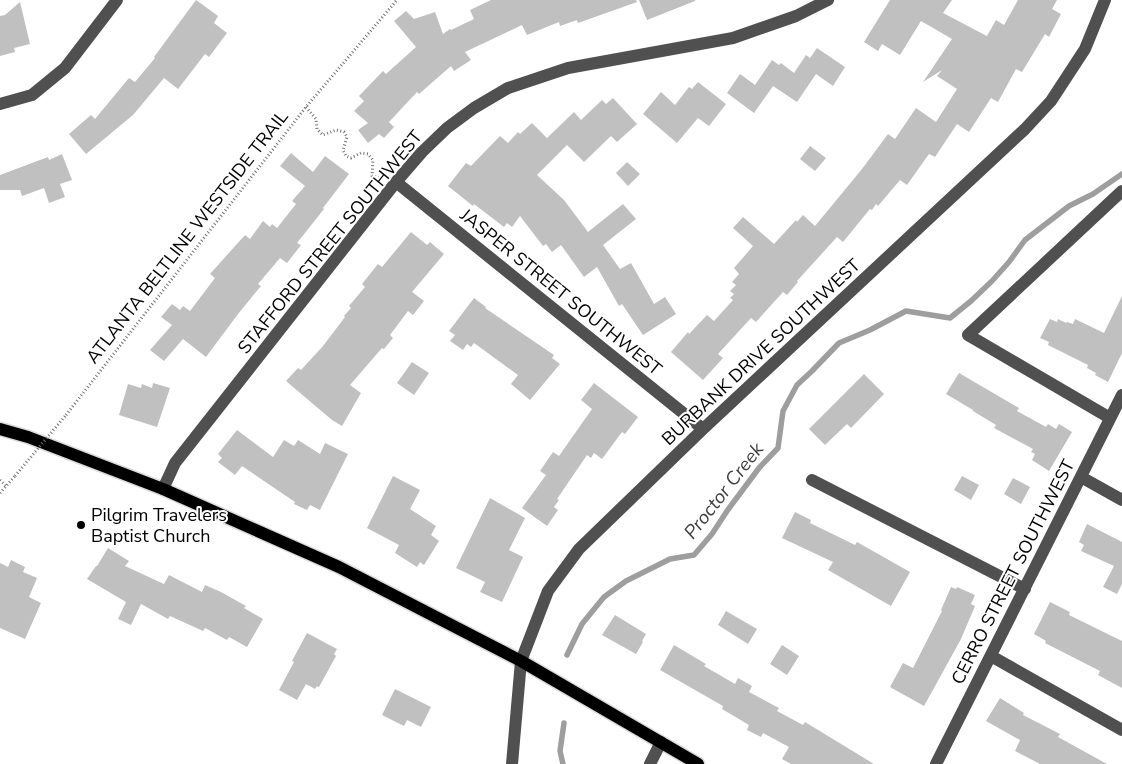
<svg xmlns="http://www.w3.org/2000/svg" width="1122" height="764" font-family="'Nunito Sans',sans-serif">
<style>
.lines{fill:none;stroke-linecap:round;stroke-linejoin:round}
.stream{stroke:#9e9e9e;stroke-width:5.5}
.building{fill:#c0c0c0}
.major-casing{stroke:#dbdbdb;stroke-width:15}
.path{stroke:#727272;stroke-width:3;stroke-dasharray:1 2.5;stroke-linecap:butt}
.minor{stroke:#505050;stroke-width:12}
.major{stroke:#000;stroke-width:12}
.path-bridge{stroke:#727272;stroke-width:3;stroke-dasharray:1 2.5;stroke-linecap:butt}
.poi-dot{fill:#000;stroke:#fff;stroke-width:2}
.labels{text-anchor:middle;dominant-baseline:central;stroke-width:4;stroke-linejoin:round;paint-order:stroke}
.street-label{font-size:18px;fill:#000;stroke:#fff}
.poi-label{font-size:18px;fill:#000;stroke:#fff;text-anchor:start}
.water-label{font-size:19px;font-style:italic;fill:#3f3f3f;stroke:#fff}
</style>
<rect width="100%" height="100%" fill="#fff"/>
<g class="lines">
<path class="stream" d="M567 655 582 624 604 597 626 581 670 559 694 555 712 534 727 511 759 468 778 448 783 411 797 385 812 371 839 343 870 330 906 311 950 318 971 301 992 281 1009 262 1025 240 1069 206 1093 194 1122 174
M563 764 560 751 564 723"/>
</g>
<path class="building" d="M196 0 218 16 214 23 227 33 209 57 205 54 178 89 164 78 133 115 86 154 69 134 91 115 95 119 129 78 135 82 155 58 154 57Z
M491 0H636L637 2 578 23 577 20 560 26 559 22 527 35 522 25 465 52 471 60 454 71 451 66 419 94 417 92 389 122 394 127 384 138 379 134 368 143 358 130 368 123 354 111 364 101 359 96 383 71 386 74 416 47 394 21 406 11 414 19 435 12 443 34 450 29 451 30 474 19 470 10Z
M639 0H695V1L647 20Z
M890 0H952L943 13 987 36 996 20 1004 25 1018 0H1057L1052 9 1061 14 1049 37 1045 34 1022 72 1016 69 998 102 991 98 969 132 957 124 935 157 929 154 907 185 900 180 878 206 876 204 872 210 870 209 843 242 837 237 797 281 798 282 787 295 783 292 756 322 751 318 718 354 723 358 703 380 671 352 688 332 689 334 707 315 714 321 733 300 730 298 734 294 730 291 736 285 732 282 739 274 734 268 753 246 733 228 743 217 774 244 796 220 797 222 803 215 815 226 862 169 888 134 895 139 916 108 936 122 957 89 937 76 942 70 923 82 952 39 921 21 900 55 882 44 878 51 864 42Z
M20 2 30 44 14 48 15 52 0 56V16L5 15Z
M817 48 845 67 833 86 816 74 797 102 773 86 754 113 727 93 740 74 755 85 772 60 779 65 781 63 794 73 806 55 810 58Z
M698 82 726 104 709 126 698 118 677 143 643 114 661 92 675 105 689 87 692 89Z
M613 98 637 124 617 142 611 136 584 162 567 145 537 175 564 200 588 232 623 204 636 219 603 245 620 269 631 263 654 304 665 297 676 314 643 335 622 304 619 306 597 267 584 277 561 245 552 252 546 244 543 246 520 216 512 227 507 223 504 227 474 204 473 206 448 186 466 163 471 166 500 136 508 143 518 132 520 134 532 123 547 138 574 112 581 120 602 100 606 104Z
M810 146 826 158 815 171 800 159Z
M291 153 313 172 325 156 349 174 323 208 324 209 297 243 301 245 287 263 280 258 258 284 261 286 238 314 206 357 183 339 164 361 150 350 172 325 161 317 172 304 180 310 183 306 190 311 215 278 210 274 245 235 250 239 263 221 270 227 272 224 277 228 296 204 292 201 305 186 280 166Z
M62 154 72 180 60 184 65 197 49 203 44 188 22 196 20 190H0V175L48 157 49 160Z
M627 162 640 174 628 186 616 173Z
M411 232 427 245 430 242 444 254 412 292 424 301 413 315 408 311 390 335 393 338 384 349 382 348 350 385 361 393 342 426 332 420 286 381 298 368 301 370 323 346 345 317 344 316 351 308 349 306 365 287 362 284 378 264 382 267Z
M1122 296V353L1108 382 1095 375 1096 373 1087 368 1088 365 1048 345 1049 342 1040 338 1050 319 1057 322 1058 319 1066 323 1067 322 1073 324 1075 319 1104 333Z
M474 298 486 307 485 308 554 355 552 358 560 364 530 400 511 384 518 375 474 343 471 347 467 344 463 350 450 341 455 335 449 331Z
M412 362 429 373 414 395 397 383Z
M959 373 1019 408 1017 411 1046 427 1048 424 1056 429 1059 424 1072 432 1049 471 1032 460 1035 454 1031 452 1033 449 994 428 996 425 973 411V410L946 394Z
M864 374 884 394 851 428 847 424 825 445 809 429Z
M153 383 170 388 157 427 119 415 128 384 141 388 142 384 152 388Z
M594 383 638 417 625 434 622 432 602 459 594 453 591 458 587 455 557 499 559 500 554 507 558 510 547 526 522 508 546 475 540 471 553 452 559 456 592 409 581 400Z
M237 430 273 457 284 440 294 446 298 440 320 454 325 443 348 454 320 510 310 505 307 510 294 504 295 502 242 466 235 475 218 462 222 458 218 454Z
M393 476 420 490 410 509 436 526 431 535 439 541 424 565 420 562 417 567 395 553 399 545 367 528Z
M962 476 979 485 971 500 954 490Z
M1013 478 1030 487 1021 504 1004 494Z
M490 498 525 518 509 550 523 557 502 602 480 592 485 582 456 568Z
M795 512 811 520 810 523 855 545 857 542 910 572 891 606 828 570 833 562 782 538Z
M1087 524 1122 542V584L1117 594 1103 587 1114 566 1081 551 1084 545 1079 542Z
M108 548 129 561 125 566 164 584 169 575 202 592 205 585 221 592 246 606 244 608 263 619 247 647 229 637 227 640 205 628 203 631 170 616 168 619 141 604 131 625 118 619 126 602 87 579 96 566H97Z
M11 560 25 567 23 572 37 578 29 597 41 603 25 639 0 628V563L8 567Z
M951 587 956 589 957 587 975 595 971 604 975 606 961 639 924 706 890 687 903 663 913 668 942 611 941 610Z
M1050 602 1070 612 1069 615 1122 641V688L1098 675 1100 671 1045 643 1046 641 1034 634Z
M726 611 757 629 748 644 718 625Z
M615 615 646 634 642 641 643 642 636 654 602 635Z
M307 633 337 649 334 654 336 656 319 687 317 686 315 689 306 684 297 700 279 690 294 662 292 661Z
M674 645 706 664 704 666 735 684 738 678 752 686 749 692 779 708 777 711 803 725 805 722 874 764H791L782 759 789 747 763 733 761 737 747 730 749 725 722 709 723 706 660 670Z
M782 645 799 656 787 675 770 664Z
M395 689 431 707 421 727 407 720 404 726 382 715Z
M1000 698 1024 713 1023 715 1060 734 1058 737 1107 764H1040L1015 751 1020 740 986 721Z"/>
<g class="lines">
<defs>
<path id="major" d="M0 429 28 437 163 489 339 567 521 661 698 764"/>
</defs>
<use href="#major" class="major-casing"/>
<path class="path" d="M306 107 316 119 317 129 323 135 336 130 344 132 347 137 343 150 346 156 351 158 361 153 368 154 373 160 372 176 381 178
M66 415 306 107 397 0
M0 480 6 486
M0 493 15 476"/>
<path class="minor" d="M0 104 32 95 65 68 117 0
M396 182 703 429
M1110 418 968 335 1122 191
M1081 477 1122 500
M812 480 1025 589
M163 489 175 463 396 182 422 152 447 128 474 108 508 88 568 68 733 38 796 16 828 0
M991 656 1122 730
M512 764 521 661 548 591 579 549 703 429 1025 129 1051 101 1085 49 1105 0
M650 764 661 742
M936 764 1122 395"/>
<use href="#major" class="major"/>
<path class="path-bridge" d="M15 476 66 415"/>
</g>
<circle class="poi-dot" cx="81" cy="525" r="5"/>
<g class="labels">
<g class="street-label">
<text transform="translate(187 237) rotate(-52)">ATLANTA BELTLINE WESTSIDE TRAIL</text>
<text transform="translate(330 242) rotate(-51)">STAFFORD STREET SOUTHWEST</text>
<text transform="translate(561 292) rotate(39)">JASPER STREET SOUTHWEST</text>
<text transform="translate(761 352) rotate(-43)">BURBANK DRIVE SOUTHWEST</text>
<text transform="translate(1013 572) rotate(-63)">CERRO STREET SOUTHWEST</text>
</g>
<g class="poi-label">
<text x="91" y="515">Pilgrim Travelers<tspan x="91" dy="21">Baptist Church</tspan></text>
</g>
<g class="water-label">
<text transform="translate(724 491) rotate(-52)">Proctor Creek</text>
</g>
</g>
</svg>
